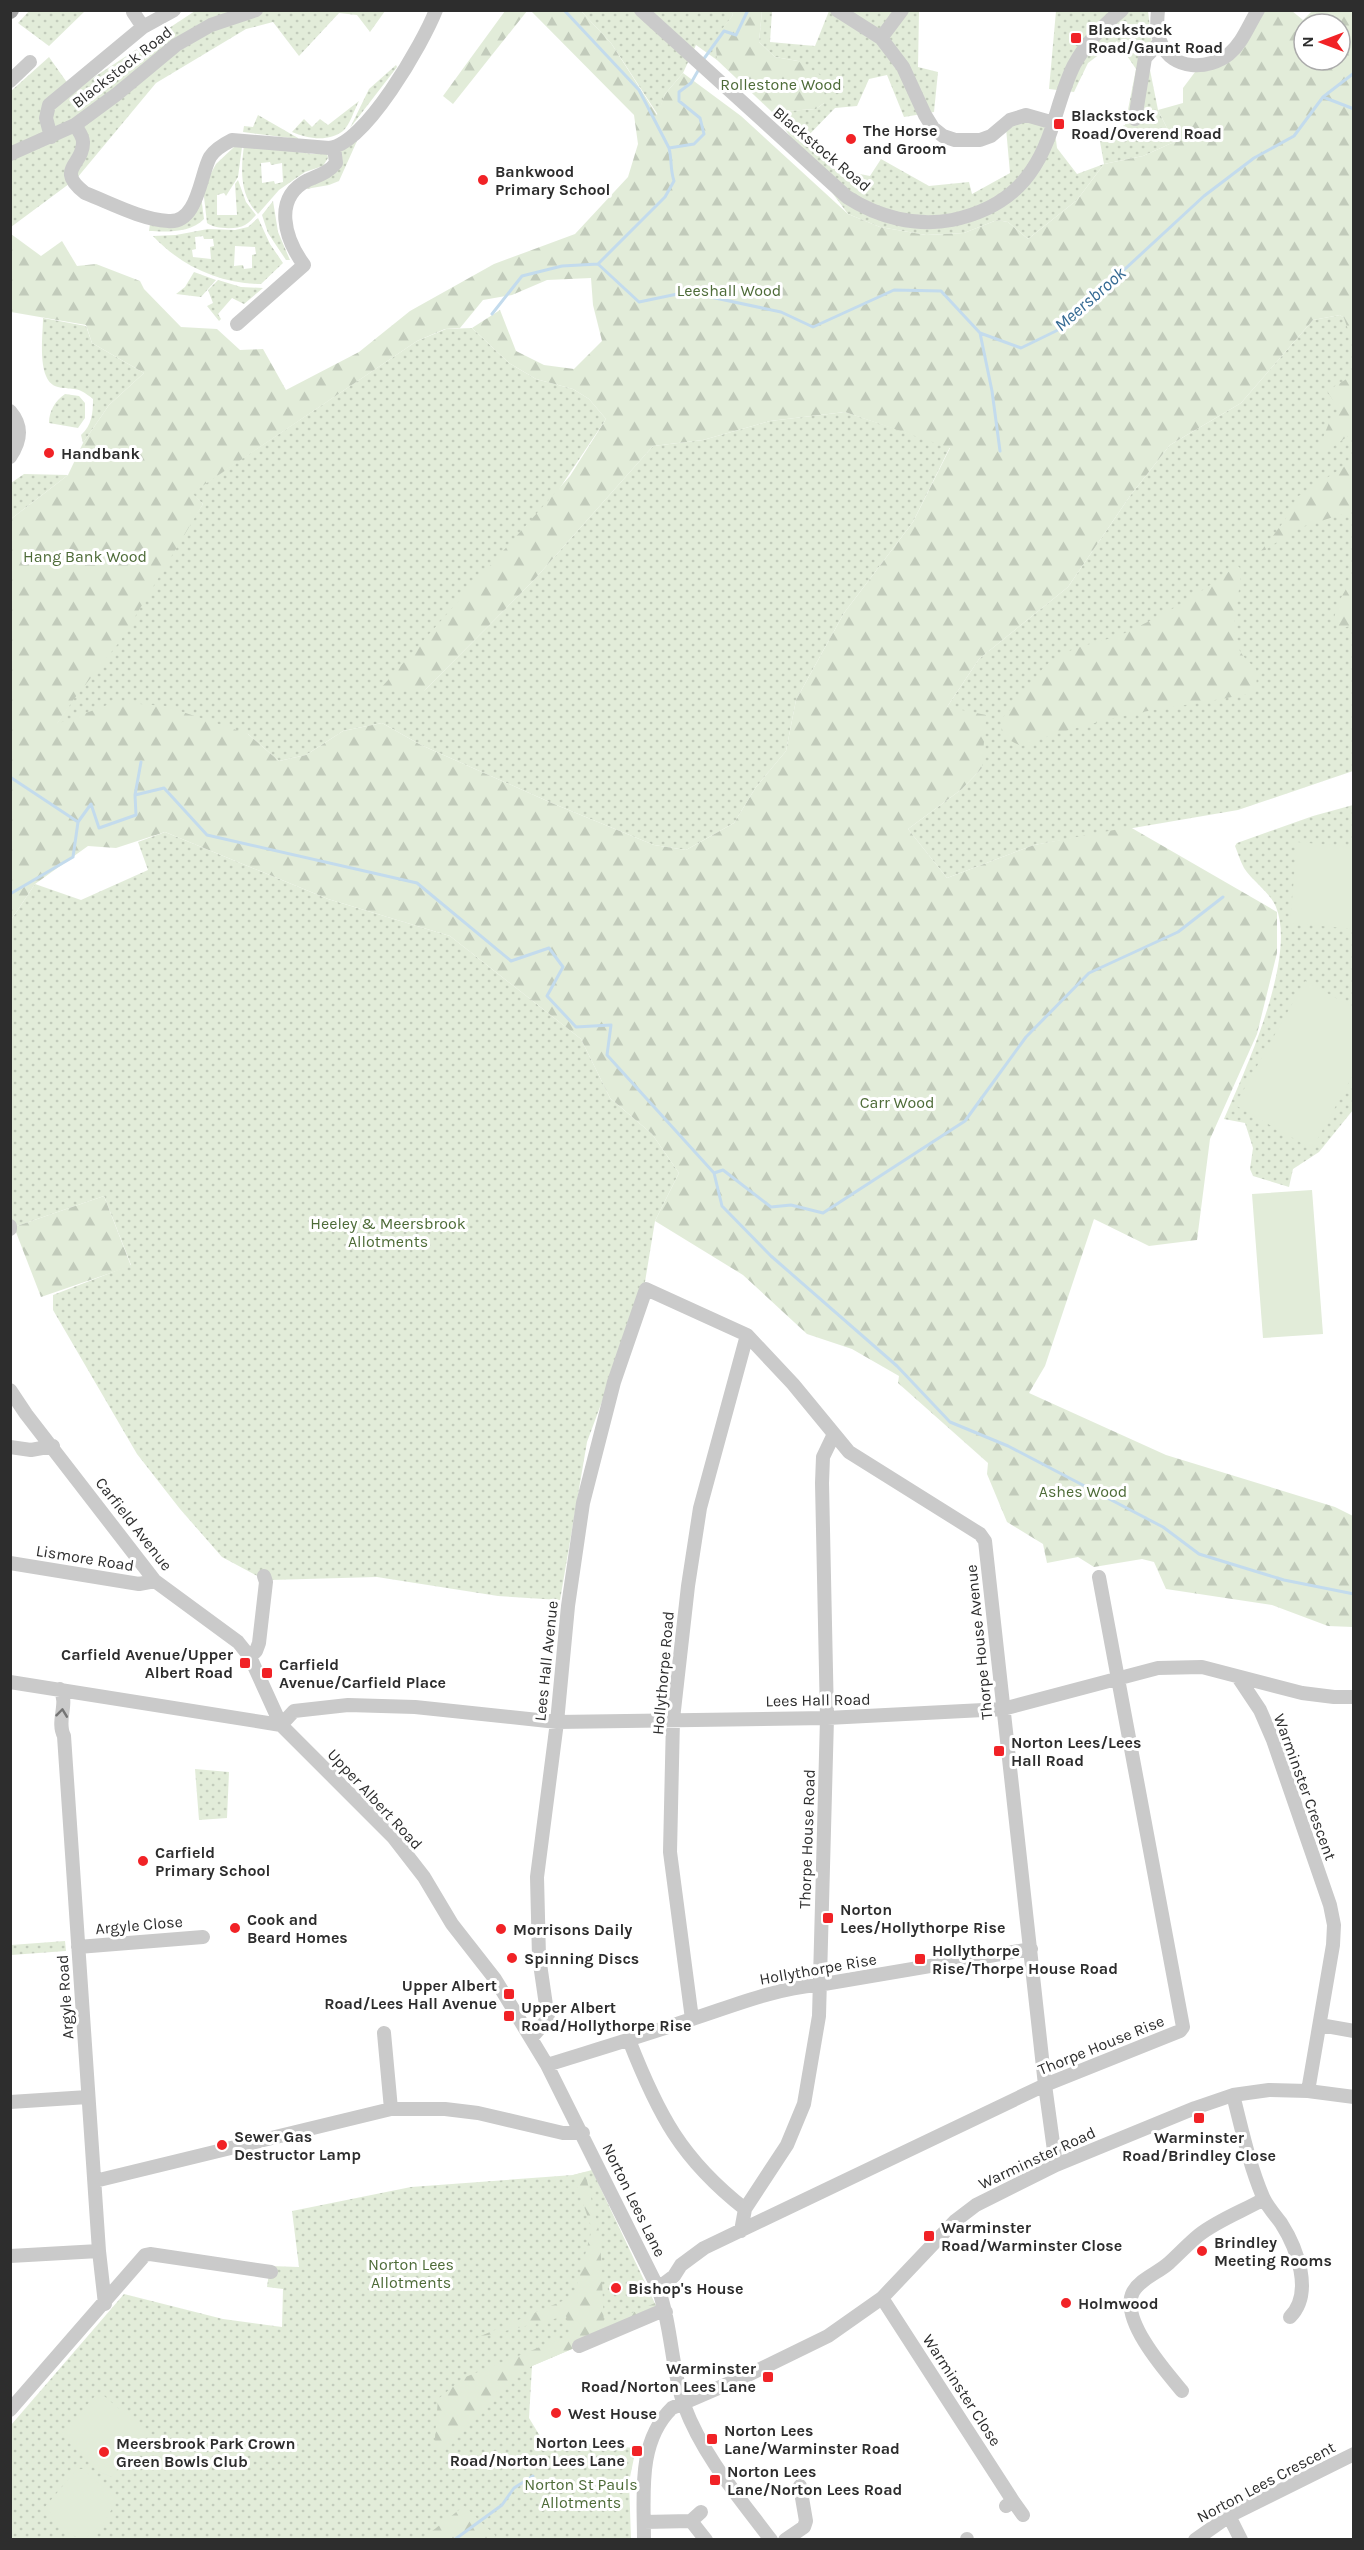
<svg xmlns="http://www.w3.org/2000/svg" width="1364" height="2550" font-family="Karla,sans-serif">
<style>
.green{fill:url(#green-dots);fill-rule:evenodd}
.forest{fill:url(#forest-firs);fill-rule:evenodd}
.pitch{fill:#e2ecd9}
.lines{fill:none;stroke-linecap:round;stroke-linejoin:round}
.stream{stroke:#c3dbed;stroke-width:3}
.minor{stroke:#cacaca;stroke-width:14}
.major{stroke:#a5a5a5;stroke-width:16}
.oneway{stroke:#747474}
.poi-dot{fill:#f12226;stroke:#fff;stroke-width:2}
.labels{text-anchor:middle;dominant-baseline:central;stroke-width:6;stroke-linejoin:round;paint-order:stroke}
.poi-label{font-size:16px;font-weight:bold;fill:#2d2d2d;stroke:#fff;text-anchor:start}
.street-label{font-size:16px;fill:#2d2d2d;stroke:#fff}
.park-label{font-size:16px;fill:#4d6b37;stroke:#fff}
.water-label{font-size:18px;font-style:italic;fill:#366b94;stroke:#fff}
</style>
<defs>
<pattern id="green-dots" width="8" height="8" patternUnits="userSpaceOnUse" patternTransform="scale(1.5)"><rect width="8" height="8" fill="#e2ecd9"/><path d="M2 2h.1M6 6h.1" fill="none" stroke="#c2cbbb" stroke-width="1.8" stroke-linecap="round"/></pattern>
<pattern id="forest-firs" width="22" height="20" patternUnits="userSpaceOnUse" patternTransform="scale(1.5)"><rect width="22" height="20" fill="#e2ecd9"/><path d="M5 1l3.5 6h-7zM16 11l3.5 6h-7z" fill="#c2cbbb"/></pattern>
</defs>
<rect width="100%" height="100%" fill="#fff"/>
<path class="green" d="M30 10H85V11L49 46 18 23Z
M731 10 733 15 716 38 717 60 696 45 683 73 665 94 658 115 611 43 581 11Z
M195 11H385L370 32 357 15 339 13 299 56 273 22 246 29 156 83 77 178 11 227 10 92 49 57 73 91Z
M762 11H772L770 42 815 46 829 11H952L919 12 918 67 938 72 934 112 904 117 887 75 869 79 857 106 835 108 803 141 835 169 870 176 881 159 929 186 969 182 972 194 1010 173 1006 128 1018 118 1054 124 1057 148 1077 174 1104 164 1099 136 1125 125 1136 69 1117 41 1088 63 1074 92 1049 89 1056 11H1148L1152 43 1148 60 1158 110 1174 142 1143 156 1104 164 1077 200 1028 239 1008 222 997 220 964 233 926 235 880 227 848 214 772 112 816 109 824 103 798 61 775 57 759 42Z
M396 65 397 67 350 128 369 89Z
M359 101C354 110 350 125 343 131 329 142 308 139 292 132L304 119 312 127 320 119 328 125Z
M258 115 298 138V139L243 132 244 126 253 127Z
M357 141 339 181 329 185 306 189 341 150Z
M244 145 313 154 327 152 328 158 323 166 305 172 279 190 258 214C239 194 241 169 244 145ZM270 162 271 165 282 163 283 182 275 184 274 181 262 183 261 163Z
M234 147H242L238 177 226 196 224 193 217 195V215H237L235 184 238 180 246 202 256 215C253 218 249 223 245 225 236 230 215 229 207 223L203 188 216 164Z
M201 196 204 219C191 233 166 232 149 231L150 224 170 225Z
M273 201 278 232 290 260H286L268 233 262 215Z
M258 218 270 244 283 263 261 284C220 284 181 266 153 236L176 235 208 229 235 230 248 227ZM203 236 204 239H213L214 246 210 247 211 259 193 257 192 250 196 249 195 237ZM235 246 255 247 256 254 252 255V268L244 269 243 265 234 266Z
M194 272 216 280 201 297 176 294 185 287Z
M218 280 241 287 263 288 244 304 232 298 218 314 221 319 219 321 207 306 213 303 208 290Z
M1340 315 1353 324V771L1238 810 1034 845 947 878 908 829 962 789 982 768 947 707 979 659 1068 587 1130 496 1170 445 1241 403 1313 320Z
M43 318 86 326 92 343 144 373 109 405 83 443 81 435C92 425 93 413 93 399 76 385 75 391 58 387 36 382 43 336 43 318Z
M472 328 509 363 536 379 573 389 589 399 606 419 424 691 533 581 653 446 703 440 770 421 845 412 950 447 913 522 844 613 796 700 786 751 756 787 734 823 686 850 654 845 554 804 421 745 382 723 343 731 306 755 279 761 248 734 56 725 203 504 191 493 417 341 446 329Z
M65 394 79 396 85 403V418L78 428 49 423C49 411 55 401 65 394Z
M24 474 68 475 11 519V483Z
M1353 805V1110L1319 1152 1293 1169 1289 1187 1253 1176 1250 1169 1253 1148 1245 1123 1224 1119C1245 1071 1297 958 1276 907 1269 891 1253 882 1244 868 1240 861 1238 853 1235 846L1237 843 1313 816Z
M165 832 328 899 450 936 581 1039 610 1098 652 1134 679 1173 655 1221 644 1288 587 1442 560 1600 498 1596 377 1577 270 1580 263 1579 222 1557 180 1509 137 1454 53 1310V1295L131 1265 104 1196 14 1227 11 1223V920L35 884 81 900 148 870 138 842Z
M195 1769 229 1772 227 1818 199 1820Z
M65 1941 66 1951 11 1955V1945Z
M592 2170 659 2312 532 2366 529 2418 543 2441 636 2448 629 2482 631 2539 11 2540V2425L124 2294 223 2319 282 2327 283 2289 267 2287 270 2266 299 2267 292 2211 411 2187 573 2175Z"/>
<path class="forest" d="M505 11H527L453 104 443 96Z
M531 11H581L611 43 657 115 665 94 683 73 741 116 848 214 880 227 926 235 964 233 997 220 1008 222 1028 239 1077 200 1104 164 1143 156 1174 142 1158 110 1183 103V88L1195 72C1232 69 1243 39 1263 11H1292L1303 20 1312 11H1353V344L1344 318 1340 315 1313 320 1241 403 1170 445 1130 496 1068 587 979 659 947 707 986 715 982 768 962 789 908 829 947 878 1034 845 1130 827 1277 912V953L1257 1034 1210 1139 1197 1240 1149 1246 1094 1219 1045 1366 1029 1393 1166 1455 1335 1507 1353 1516V1627L1328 1626 1272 1605 1166 1589 1154 1562 1142 1559 1094 1567 1078 1557 1047 1563 1043 1544 1007 1522 987 1474 988 1463 898 1383 899 1376 852 1349 807 1334 743 1275 655 1221 679 1173 652 1134 610 1098 581 1039 450 936 328 899 165 832 116 848 88 846 35 884 11 920V519L68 475 83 443 109 405 144 373 92 343 86 325 11 312V234L41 256 62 241 77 266 96 264 140 281 144 289 181 327 217 329 240 350 263 349 286 390 359 352 410 311 494 264 575 234 628 177 638 144 634 115ZM1304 24H1340V60H1304ZM591 278 593 305 602 341 574 369 544 365 516 351 500 310 472 328 509 363 536 379 573 389 589 399 606 419 570 476 380 689 424 691 533 581 653 446 703 440 770 421 845 412 950 448 913 522 844 613 796 700 786 751 756 787 734 823 686 850 654 845 554 804 421 745 382 723 343 731 306 755 279 761 248 734 165 706 115 702 57 724 74 699 121 640 203 504 192 493 417 341 445 329 460 328 483 300 512 295 547 280Z
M731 11H762L759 42 775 57 798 61 825 78 824 103 816 109 772 112 717 60 715 38 733 15Z
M1353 375V438L1348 436 1327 451 1318 450 1329 423 1340 411 1327 391Z
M1353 461V511L1298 528 1265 550 1261 551 1285 520 1297 497Z
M1237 565 1241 569C1241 595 1228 624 1239 649 1242 657 1252 664 1257 671L1256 692C1213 702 1170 706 1128 715 1091 723 1056 733 1021 746L1001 736 1003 717C1022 700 1034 673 1054 659 1077 644 1103 643 1127 632 1166 614 1204 592 1237 565Z
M1353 577V626L1339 628 1333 622 1338 603Z
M104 1196 131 1266 41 1297 14 1227Z
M585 2172 600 2236 604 2325 655 2303 659 2312 532 2366 500 2388 450 2446 434 2450 438 2399 463 2378 570 2335 566 2316 476 2338 574 2296 592 2229 573 2175Z
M464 2506 495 2535 494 2539H422Z"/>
<path class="pitch" d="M1297 842 1353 847V929L1290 923Z
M1305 981 1354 1008 1353 1075 1312 1149 1235 1105Z
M1312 1190 1323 1334 1263 1338 1252 1194Z
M103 2395 145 2431 112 2477 97 2471 61 2434 95 2396Z
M77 2469H83L117 2500 105 2521 85 2539 71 2535 45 2507Z"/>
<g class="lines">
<path class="stream" d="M564 10 639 90 669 148
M703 60 724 31 736 35 748 10
M1323 97 1354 73
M598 264 639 302 687 292 781 312 813 327 894 290 941 291 980 333 1021 348 1060 329 1204 196 1254 158 1294 136 1323 97 1354 109
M492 314 522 276 562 266 598 264 665 197 674 181C670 169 672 160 669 148L694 144 704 134 700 118 679 101V92L691 83 699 69
M980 333 992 391 1000 451
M10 777 78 822
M135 795 164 788 207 835 417 883 511 961 549 948 563 967 547 996 576 1027 611 1025 607 1055 714 1173 722 1206 771 1256 897 1366 950 1422 1008 1446 1163 1527 1199 1554 1284 1580 1354 1594
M10 894 73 857 78 822 91 804 99 828 136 815 135 795 141 762
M714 1173 723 1170 771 1207 791 1205 823 1213 965 1121 1026 1037 1089 973 1178 932 1223 897
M454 2540 502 2505 514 2488 533 2476"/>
<path class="minor" d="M641 10 847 197C878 217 916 227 952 220 1009 208 1038 176 1054 121 1060 102 1065 83 1074 65 1086 43 1102 26 1122 10
M837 10 881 38 903 67 925 115 933 128 943 136 955 140H980L991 136 1010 120 1026 115 1054 123
M1158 10C1157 21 1156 33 1161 43 1172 71 1209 70 1229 54 1243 42 1248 26 1258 10
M133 12 143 27
M881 38 902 10
M10 81 30 62
M1135 119 1145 58 1160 42
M75 125C78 130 83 136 83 142 84 165 54 169 85 193 111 203 140 219 168 221 198 224 200 175 210 157 215 149 224 144 232 140L329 148C365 145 423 43 436 10
M51 137 46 118 49 105 143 27 174 10
M10 154 75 125 117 94 176 45 211 25 256 10
M237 324 304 265C285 239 272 198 308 180 319 175 328 173 336 163L334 147
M10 411C23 426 21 441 10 457
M10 1226V1229
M10 1390 26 1414 155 1581 238 1642 250 1657 281 1725
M10 1447 31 1450 53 1446
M10 1563 139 1584 155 1581
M250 1657 256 1651 259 1643 266 1582 264 1576
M1238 1677 1260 1710 1273 1740 1330 1905 1334 1925 1333 1945 1308 2091
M10 1682 281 1725 393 1837 424 1877 452 1924 495 1979 547 2065 658 2288C672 2326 671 2368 684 2405 703 2456 738 2496 771 2540
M60 1689C69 1704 56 1721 64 1736L99 2251 105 2304
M281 1725 294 1711 348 1705 415 1707 557 1722 827 1718 1003 1709 1158 1668 1202 1667 1302 1693 1334 1697H1354
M78 1947 203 1937
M692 2019 670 1852 673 1719 688 1586 700 1508 747 1335
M1320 2025 1354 2031
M384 2033 391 2109
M532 2037 548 2019 539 1957 537 1877 557 1722 568 1606 583 1503 614 1382 646 1289 747 1335 793 1384 849 1452 980 1534 985 1541 1045 2085 1056 2165
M629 2040C658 2114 681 2159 745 2209
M547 2065C595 2050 642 2036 689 2020 733 2006 772 1989 818 1985L1031 1949
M1233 2095C1242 2130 1249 2164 1263 2197 1267 2206 1275 2215 1281 2223 1297 2248 1314 2293 1290 2317
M10 2102 88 2097
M95 2181 391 2109H445L478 2113 563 2133H583
M741 2231 745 2209 787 2145 804 2104 819 2016 827 1718 822 1483 823 1457 834 1434
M10 2256 99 2251
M658 2288 674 2276 681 2265 704 2248 1045 2085 1180 2031 1183 2027 1099 1577
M882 2298 1013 2501 1006 2506
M579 2346 659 2312H666
M1182 2391C1166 2372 1119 2319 1133 2292 1140 2279 1158 2273 1169 2263 1179 2254 1189 2243 1199 2235 1218 2220 1243 2211 1264 2199
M10 2410 145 2255 150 2254 271 2272
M1013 2501 1023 2515
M1229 2516 1241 2540
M691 2521 706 2540
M644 2522 691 2521 701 2512
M967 2539V2540
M644 2540C644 2495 637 2442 672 2408L746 2376 828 2336 882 2298 955 2221 976 2205 1056 2165 1195 2108 1233 2095 1269 2090 1308 2091 1354 2097
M785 2540 804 2527 806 2521 800 2486
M1195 2540 1229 2516 1354 2454"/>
<path class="major" d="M10 11 11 10"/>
</g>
<defs><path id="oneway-chevron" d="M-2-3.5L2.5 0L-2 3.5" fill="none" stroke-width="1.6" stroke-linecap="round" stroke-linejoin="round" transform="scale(1.5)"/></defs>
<use class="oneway" href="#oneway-chevron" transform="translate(62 1713) rotate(-83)"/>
<g class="poi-dot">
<rect x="1070" y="32" width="12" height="12" rx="3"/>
<rect x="1053" y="118" width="12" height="12" rx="3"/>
<circle cx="851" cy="139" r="6"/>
<circle cx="483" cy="180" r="6"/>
<circle cx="49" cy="453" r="6"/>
<rect x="239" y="1657" width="12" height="12" rx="3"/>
<rect x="261" y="1667" width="12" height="12" rx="3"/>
<rect x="993" y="1745" width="12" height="12" rx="3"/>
<circle cx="143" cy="1861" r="6"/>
<rect x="822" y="1912" width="12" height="12" rx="3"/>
<circle cx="235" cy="1928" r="6"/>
<circle cx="501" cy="1929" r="6"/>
<circle cx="512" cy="1958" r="6"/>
<rect x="914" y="1953" width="12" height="12" rx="3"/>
<rect x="503" y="1988" width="12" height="12" rx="3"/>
<rect x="503" y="2010" width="12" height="12" rx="3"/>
<rect x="1193" y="2112" width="12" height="12" rx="3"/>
<circle cx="222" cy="2145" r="6"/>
<rect x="923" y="2230" width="12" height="12" rx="3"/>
<circle cx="1202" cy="2251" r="6"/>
<circle cx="616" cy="2288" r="6"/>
<circle cx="1066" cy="2303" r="6"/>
<rect x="762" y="2371" width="12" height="12" rx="3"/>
<circle cx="556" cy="2413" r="6"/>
<rect x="706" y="2433" width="12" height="12" rx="3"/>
<rect x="631" y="2445" width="12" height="12" rx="3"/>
<circle cx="104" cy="2452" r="6"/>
<rect x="709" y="2474" width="12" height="12" rx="3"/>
</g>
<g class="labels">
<g class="poi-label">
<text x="1088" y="29">Blackstock<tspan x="1088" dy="18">Road/Gaunt Road</tspan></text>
<text x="1071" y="115">Blackstock<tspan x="1071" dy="18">Road/Overend Road</tspan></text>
<text x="863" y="130">The Horse<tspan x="863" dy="18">and Groom</tspan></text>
<text x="495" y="171">Bankwood<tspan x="495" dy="18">Primary School</tspan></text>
<text x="61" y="453">Handbank</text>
<text x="233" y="1654" text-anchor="end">Carfield Avenue/Upper<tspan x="233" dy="18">Albert Road</tspan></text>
<text x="279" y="1664">Carfield<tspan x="279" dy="18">Avenue/Carfield Place</tspan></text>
<text x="1011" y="1742">Norton Lees/Lees<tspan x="1011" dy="18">Hall Road</tspan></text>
<text x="155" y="1852">Carfield<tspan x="155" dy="18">Primary School</tspan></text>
<text x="840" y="1909">Norton<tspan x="840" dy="18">Lees/Hollythorpe Rise</tspan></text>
<text x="247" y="1919">Cook and<tspan x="247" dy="18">Beard Homes</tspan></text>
<text x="513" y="1929">Morrisons Daily</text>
<text x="932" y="1950">Hollythorpe<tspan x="932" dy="18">Rise/Thorpe House Road</tspan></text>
<text x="524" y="1958">Spinning Discs</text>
<text x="497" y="1985" text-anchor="end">Upper Albert<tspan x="497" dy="18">Road/Lees Hall Avenue</tspan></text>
<text x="521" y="2007">Upper Albert<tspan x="521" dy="18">Road/Hollythorpe Rise</tspan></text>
<text x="234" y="2136">Sewer Gas<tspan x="234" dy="18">Destructor Lamp</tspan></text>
<text x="1199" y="2137" text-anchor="middle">Warminster<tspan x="1199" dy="18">Road/Brindley Close</tspan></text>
<text x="941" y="2227">Warminster<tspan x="941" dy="18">Road/Warminster Close</tspan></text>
<text x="1214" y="2242">Brindley<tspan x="1214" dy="18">Meeting Rooms</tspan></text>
<text x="628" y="2288">Bishop's House</text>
<text x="1078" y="2303">Holmwood</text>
<text x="756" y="2368" text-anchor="end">Warminster<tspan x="756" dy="18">Road/Norton Lees Lane</tspan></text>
<text x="568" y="2413">West House</text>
<text x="724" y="2430">Norton Lees<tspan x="724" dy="18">Lane/Warminster Road</tspan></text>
<text x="625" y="2442" text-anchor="end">Norton Lees<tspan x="625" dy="18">Road/Norton Lees Lane</tspan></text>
<text x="116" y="2443">Meersbrook Park Crown<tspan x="116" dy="18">Green Bowls Club</tspan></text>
<text x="727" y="2471">Norton Lees<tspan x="727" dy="18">Lane/Norton Lees Road</tspan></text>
</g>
<g class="street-label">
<text transform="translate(122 67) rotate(-38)">Blackstock Road</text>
<text transform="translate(822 149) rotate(40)">Blackstock Road</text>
<text transform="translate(134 1524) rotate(52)">Carfield Avenue</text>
<text transform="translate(85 1558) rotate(9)">Lismore Road</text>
<text transform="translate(979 1642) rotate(-96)">Thorpe House Avenue</text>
<text transform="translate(546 1661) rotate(-84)">Lees Hall Avenue</text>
<text transform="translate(663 1673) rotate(-85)">Hollythorpe Road</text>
<text transform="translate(818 1700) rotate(-1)">Lees Hall Road</text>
<text transform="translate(1305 1787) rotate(70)">Warminster Crescent</text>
<text transform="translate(375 1799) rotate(47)">Upper Albert Road</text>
<text transform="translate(807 1839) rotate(-88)">Thorpe House Road</text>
<text transform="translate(139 1925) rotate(-5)">Argyle Close</text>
<text transform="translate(818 1969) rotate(-10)">Hollythorpe Rise</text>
<text transform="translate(65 1997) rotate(-94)">Argyle Road</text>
<text transform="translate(1101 2045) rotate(-22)">Thorpe House Rise</text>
<text transform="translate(1037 2158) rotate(-25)">Warminster Road</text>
<text transform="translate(634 2200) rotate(64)">Norton Lees Lane</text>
<text transform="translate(962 2390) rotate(57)">Warminster Close</text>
<text transform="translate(1266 2482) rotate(-28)">Norton Lees Crescent</text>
</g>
<g class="park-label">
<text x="781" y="84">Rollestone Wood</text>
<text x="729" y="290">Leeshall Wood</text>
<text x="85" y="556">Hang Bank Wood</text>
<text x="897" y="1102">Carr Wood</text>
<text x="388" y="1223">Heeley &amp; Meersbrook<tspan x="388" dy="18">Allotments</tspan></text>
<text x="1083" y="1491">Ashes Wood</text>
<text x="411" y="2264">Norton Lees<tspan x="411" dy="18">Allotments</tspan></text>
<text x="581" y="2484">Norton St Pauls<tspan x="581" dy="18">Allotments</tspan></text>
</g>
<g class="water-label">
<text transform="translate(1090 299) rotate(-41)">Meersbrook</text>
</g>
</g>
<rect width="1364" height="2550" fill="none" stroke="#2d2d2d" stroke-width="24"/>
<g transform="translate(1322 42) rotate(270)"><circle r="28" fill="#ffffff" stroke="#ababab" stroke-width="1.5"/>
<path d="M0-4.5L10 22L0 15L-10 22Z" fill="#f12226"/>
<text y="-9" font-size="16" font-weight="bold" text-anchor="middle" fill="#2d2d2d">N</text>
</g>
</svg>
